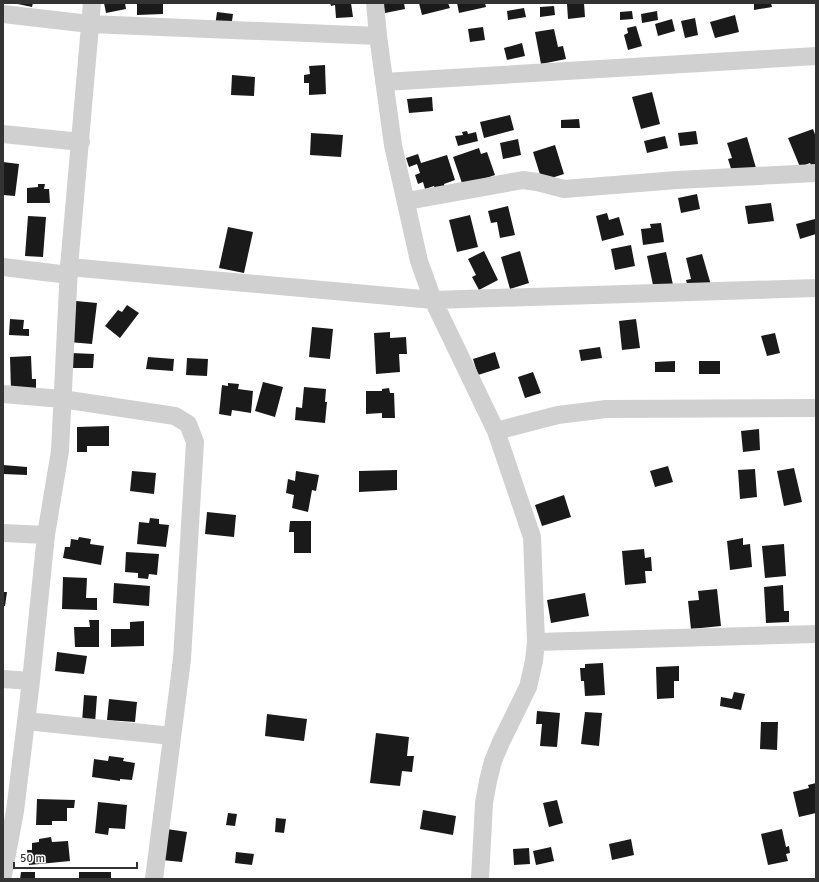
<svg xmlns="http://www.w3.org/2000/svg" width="819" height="882" font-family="Signika,sans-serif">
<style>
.building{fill:#1a1a1a}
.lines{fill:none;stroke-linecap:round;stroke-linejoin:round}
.minor{stroke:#d0d0d0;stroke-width:18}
</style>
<rect width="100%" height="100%" fill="#fff"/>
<path class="building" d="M13 3H33L32 7Z
M104 3H125L126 9 106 13Z
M137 3H163V14L137 15Z
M330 3H351L353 17 336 18 335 5 331 6Z
M383 3H404L405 9 385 13Z
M419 3H448L450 8 422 15Z
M457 3H485L486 7 459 13Z
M584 3 585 17 568 19 567 4Z
M754 3H771L772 7 754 10Z
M554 6 555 15 540 17V7Z
M524 8 526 17 508 20 507 11Z
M632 11 633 19 620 20V12Z
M657 11 658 20 642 23 641 14Z
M217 12 233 14 231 28 215 26Z
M735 15 739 32 715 38 710 22Z
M695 18 698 35 685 38 681 21Z
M672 19 675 31 658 36 655 24Z
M636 26 642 46 628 50 624 35 628 33 627 28Z
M483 27 485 40 470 42 468 29Z
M554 29 558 47 563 46 566 59 541 64 535 32Z
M522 43 525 56 507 60 504 48Z
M325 65 326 94 309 95V83H304V75L310 74 309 66Z
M232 75 255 77 254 96 231 95Z
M652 92 660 124 641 129 632 97Z
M432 97 433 111 409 113 407 99Z
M510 115 514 130 484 138 480 122Z
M579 119 580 128H561V120Z
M813 129 816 137V165L812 167 810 163 800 167 788 138Z
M467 131 468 134 476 132 478 141 458 146 455 136 463 135 462 132Z
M696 131 698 144 680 146 678 133Z
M311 133 343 135 341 157 310 155Z
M665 136 668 148 647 153 644 141Z
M747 137 756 168 733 175 728 159 732 158 727 143Z
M518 139 521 155 503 159 500 143Z
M555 145 564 174 542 181 533 152Z
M479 148 481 154 487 152 495 175 463 186 453 157Z
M418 154 421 163 447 155 455 180 444 184 445 188 436 191 434 186 425 189 423 182 418 184 415 175 420 173 417 164 409 167 406 158Z
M3 162 19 164 15 196 3 195Z
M38 184H45L44 189H49L50 203H27V188L38 187Z
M697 194 700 209 681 213 678 198Z
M771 203 774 221 748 224 745 206Z
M508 206 515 235 500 238 497 222 491 223 488 211Z
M607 213 609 220 619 217 624 235 602 241 596 216Z
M470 215 478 247 457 252 449 220Z
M28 216 46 217 43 257 25 256Z
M815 219 816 234 800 239 796 224Z
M661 223 664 242 643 245 641 229 651 228 650 224Z
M228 227 253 232 244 273 219 268Z
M631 245 635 266 615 270 611 249Z
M484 251 498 280 479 290 472 277 476 275 468 259Z
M520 251 529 283 510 289 501 257Z
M666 252 673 285 654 290 647 256Z
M702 254 711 285 689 291 686 280 691 279 686 258Z
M76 301 97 303 92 344 69 342 74 326Z
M127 305 139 313 120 338 105 326 118 310 122 312Z
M10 319 24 320 23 329H29V336L9 335Z
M636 319 640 348 622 350 619 321Z
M312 327 333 329 330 359 309 357Z
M390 332V338L406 337 407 354H399L400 372 376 374 374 333Z
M775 333 780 353 767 356 761 336Z
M600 347 602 358 581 361 579 350Z
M495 352 500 368 478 375 473 359Z
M71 353 94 354 93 368H71Z
M31 356 32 379H36V390L11 391 10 357Z
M148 357 174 359 173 371 146 369Z
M187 358 208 359 207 376 186 375Z
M675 361V372H655V362Z
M699 361H720V374H699Z
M533 372 541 393 525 398 518 377Z
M263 382 283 387 275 417 255 411Z
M228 383 239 384 238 389 253 391 251 413 232 410 231 416 219 414 222 385 228 386Z
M304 387 326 389 325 402H327L325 423 295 420 296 407 302 408Z
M389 388 390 393H394L395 418H382V413L366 414V391H382V389Z
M109 426V446H87V452H77V427Z
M759 429 760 450 743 452 741 431Z
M3 465 27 467V475L3 474Z
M668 466 673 482 655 487 650 471Z
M794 468 802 502 784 506 777 471Z
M755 469 757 497 740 499 738 470Z
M397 470V490L359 492V471Z
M132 471 156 473 154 494 130 491Z
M296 471 319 475 316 491 312 490 308 512 292 508 294 495 286 493 288 479 295 481Z
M564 495 571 517 542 526 535 505Z
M207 512 236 515 234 537 205 534Z
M150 518 159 519V524L169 525 166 547 137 544 139 522 149 523Z
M290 521H311V553H294V532H289Z
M79 537 91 539 90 544 104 546 101 565 63 558 65 547H70L71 539 78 540Z
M743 538V545L750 544 752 567 730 570 727 541Z
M784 544 786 576 765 578 762 546Z
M644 549 645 558 651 557 652 571H645L646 583 625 585 622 551Z
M126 552 159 554 157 575 149 574 148 579 138 578V573L125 572Z
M63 577 87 578 86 598H97V610L62 609Z
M114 583 150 586 149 606 113 603Z
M783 585 784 611H789V622L766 623 764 587Z
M717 589 721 626 691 629 688 601 699 600 698 591Z
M3 592H7L5 606H3Z
M585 593 589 616 551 623 547 600Z
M89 620H99V647H75L74 627H90Z
M144 621V646L111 647V629H130V622Z
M57 652 87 656 84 674 55 671Z
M603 663 605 695 585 696 584 681H581L580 668H585V664Z
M679 666V681H674V698L657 699 656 667Z
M734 692 745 694 741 710 720 706 721 697 732 699Z
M84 695 97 696 95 723 82 722Z
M109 699 137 702 135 722 107 720Z
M537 711 560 713 557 747 540 746 542 724H536Z
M585 712 602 713 599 746 581 744Z
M267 714 307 719 304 741 265 736Z
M761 722H778L777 750 760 749Z
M376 733 409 737 407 756H414L412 772 402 771 400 786 370 783Z
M109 756 124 758 123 761 135 763 132 780 120 779V781L92 777 94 759 108 761Z
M816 783V813L799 817 793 792 809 788 808 785Z
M37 799 75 800 74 808H67V821H52V825H36Z
M557 800 563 823 549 827 543 803Z
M98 802 127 805 125 829 109 828 108 835 95 833Z
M423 810 456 816 453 835 420 829Z
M228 813 237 814 235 826 226 825Z
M276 818 286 819 284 833 275 832Z
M167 829 187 832 182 862 162 860Z
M782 829 786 847 789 846 790 853 786 854 788 861 768 865 761 834Z
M51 837 52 842 68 841 70 861 29 865 27 850H32V843L39 842V839Z
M631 839 634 855 612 860 609 844Z
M551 847 554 861 536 865 533 851Z
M529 848 530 864 514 865 513 849Z
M236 852 254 854 252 865 235 863Z
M21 872H35V879H20Z
M79 872H111V879H79Z"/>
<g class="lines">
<path class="minor" d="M375 3 378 36 393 145 419 261 433 300 496 431 532 537 536 642 534 661 528 687 501 742 493 761 488 781 484 803 480 879
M3 14 90 24 378 36
M384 82 816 56
M3 134 81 142
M407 201 523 180 537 182 564 189 677 180 816 173
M3 267 69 275
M69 267 433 300 816 288
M3 394 62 399 175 416 188 424 195 442 182 659 154 879
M496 431 558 415 606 409 816 408
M3 533 46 535
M536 642 816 634
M3 679 31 681
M26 721 172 736
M3 875 15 811 31 681 46 535 60 451 69 267 92 3"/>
</g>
<rect width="819" height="882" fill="none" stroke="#333333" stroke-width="8"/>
<path d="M14 862v6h123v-6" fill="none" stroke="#333333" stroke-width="2"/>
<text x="20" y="862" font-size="12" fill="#333333" stroke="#ffffff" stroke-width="3" paint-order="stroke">50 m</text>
</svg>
